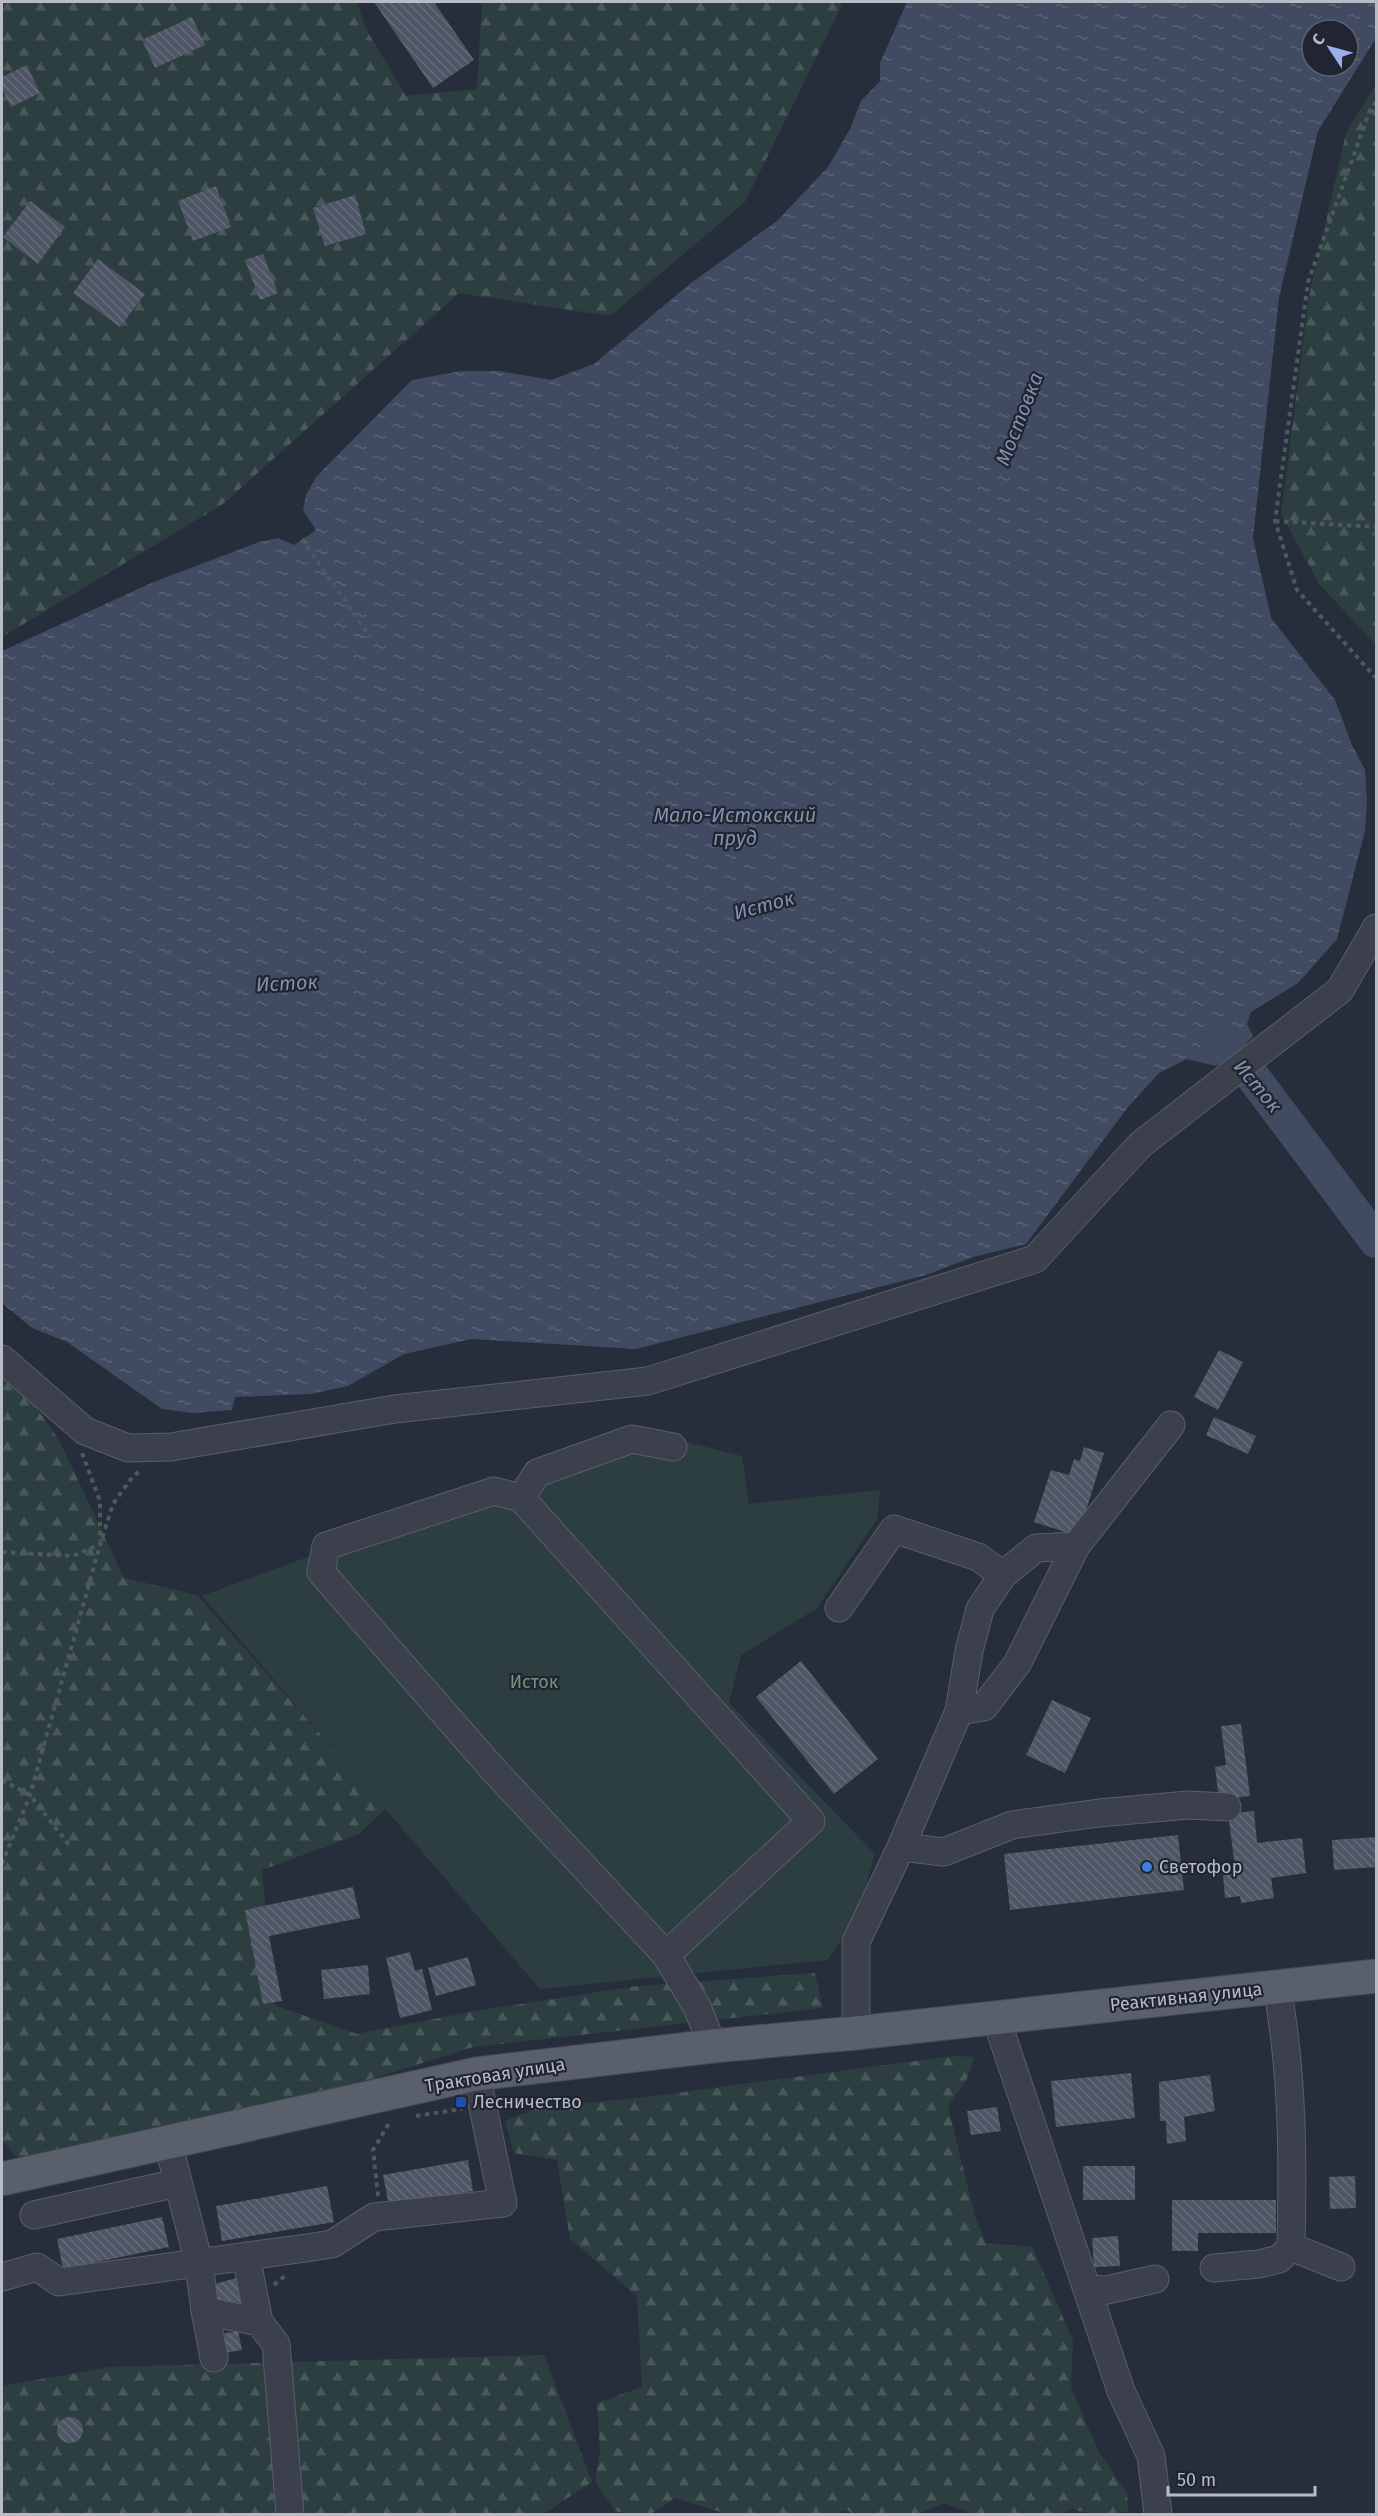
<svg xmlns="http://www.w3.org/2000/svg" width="1378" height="2516" font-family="'Fira Sans',sans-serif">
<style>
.forest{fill:url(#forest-firs)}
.garden{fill:#2d3e40}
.water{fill:url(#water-ripples);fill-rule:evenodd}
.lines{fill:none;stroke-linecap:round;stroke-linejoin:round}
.river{stroke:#404b62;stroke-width:34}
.building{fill:url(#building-back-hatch)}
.minor-casing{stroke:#595e6a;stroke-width:29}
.major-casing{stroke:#444955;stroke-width:35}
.path{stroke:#4b5a5d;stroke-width:4;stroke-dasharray:4.5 4.5;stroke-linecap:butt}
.minor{stroke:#3b404c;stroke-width:27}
.major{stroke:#595f6b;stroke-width:33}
.shop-dot{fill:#3f7fe0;stroke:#202531;stroke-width:2}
.transit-dot{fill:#1a4fb4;stroke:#202531;stroke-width:2}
.labels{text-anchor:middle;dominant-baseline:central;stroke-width:4.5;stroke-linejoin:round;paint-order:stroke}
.park-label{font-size:18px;fill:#71947c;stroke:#202531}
.poi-label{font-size:18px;fill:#b7bcc7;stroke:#202531;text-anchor:start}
.street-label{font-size:18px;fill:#b7bcc7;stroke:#202531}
.water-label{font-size:20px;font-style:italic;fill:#8390aa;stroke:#202531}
</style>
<defs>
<pattern id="forest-firs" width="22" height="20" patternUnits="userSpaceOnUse" patternTransform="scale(1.5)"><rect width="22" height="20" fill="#2d3e40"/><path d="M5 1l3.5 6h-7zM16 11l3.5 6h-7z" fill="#49585a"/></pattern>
<pattern id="water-ripples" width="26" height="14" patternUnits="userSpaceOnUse" patternTransform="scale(1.5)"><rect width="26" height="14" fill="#404b62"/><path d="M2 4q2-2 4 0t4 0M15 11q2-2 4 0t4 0" fill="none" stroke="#596377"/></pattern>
<pattern id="building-back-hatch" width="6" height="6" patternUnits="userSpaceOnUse" patternTransform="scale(1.5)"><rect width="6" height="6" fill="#4e5665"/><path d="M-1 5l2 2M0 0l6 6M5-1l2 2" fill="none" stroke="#656c7a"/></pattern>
</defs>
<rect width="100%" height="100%" fill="#272e3b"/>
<path class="forest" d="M2 2H357L366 29 406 96 477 89 482 2H840L842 5 745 202 610 316 459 293 223 504 2 637Z
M1376 84V645L1319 584 1281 514 1309 297 1346 133Z
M2 1359 59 1440 124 1578 197 1595 386 1808 359 1834 262 1870 274 2005 357 2034 475 2011 637 1986 815 1973 823 2008 473 2047 375 2078 237 2113 18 2158 2 2140Z
M953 2056 974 2057 967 2079 948 2106 975 2217 986 2243 1032 2247 1073 2340 1071 2387 1097 2449 1127 2494 1128 2511C1113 2516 1086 2515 1072 2508L1064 2514H974L944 2503 918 2514H853L847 2510 831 2514H727L675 2498 651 2514H628L615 2511 595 2481 600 2451 597 2403 642 2387 637 2296 570 2239 557 2160 514 2153 505 2121 537 2108 647 2097Z
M544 2355 592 2482 543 2514H2V2386L110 2367Z"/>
<path class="garden" d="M647 1432 742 1456 749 1504 880 1490 877 1520 816 1609 741 1655 729 1703 875 1854 857 1918 827 1960 540 1989 202 1596Z"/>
<path class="water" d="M907 2H1376V38L1318 131 1279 298 1253 538 1271 618 1335 700 1352 745 1365 770 1367 802 1365 831 1337 939 1298 983 1251 1012 1247 1024 1253 1037 1239 1049 1245 1057 1236 1065 1229 1057 1216 1066 1187 1059 1159 1073 1128 1107 1026 1244 973 1257 926 1275 636 1349 471 1339 404 1354 348 1386 311 1394 235 1397 232 1410 193 1413 162 1409 67 1342 32 1328 2 1303V651L156 581 259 542 278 538 294 545 316 530 303 510 306 495 316 477 412 380 461 371H499L551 380 594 364 691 283 777 221 828 167 850 129 861 101 880 81V63ZM1312 30H1348V66H1312Z"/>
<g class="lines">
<path class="river" d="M1217 1043 1241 1061 1376 1241"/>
</g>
<path class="building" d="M374 2H434L474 60 433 88Z
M192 17 205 45 155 68 142 40Z
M27 65 40 93 11 107 2 88V77Z
M216 186 231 227 193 241 178 201Z
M355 195 366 234 325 246 313 208Z
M30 201 65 227 38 264 3 237Z
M263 254 278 293 260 300 245 260Z
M98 259 145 294 120 327 73 293Z
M1219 1350 1243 1362 1218 1410 1194 1397Z
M1214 1417 1256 1436 1248 1454 1206 1435Z
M1084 1447 1104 1453 1078 1536 1034 1522 1051 1470 1069 1475 1074 1459 1080 1461Z
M801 1661 878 1759 834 1794 756 1697Z
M1052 1700 1091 1718 1065 1773 1026 1755Z
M1241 1724 1250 1796 1219 1800 1215 1767 1226 1765 1221 1726Z
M1254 1811 1257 1843 1302 1838 1306 1873 1271 1878 1274 1898 1241 1903 1240 1896 1225 1898 1223 1875 1236 1874 1228 1814Z
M1178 1835 1184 1890 1010 1910 1004 1854Z
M1376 1837V1867L1334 1870 1332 1840Z
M353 1887 360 1918 269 1936 282 2001 263 2004 245 1910Z
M410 1952 415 1971 422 1969 432 2010 400 2018 386 1958Z
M468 1957 476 1985 436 1996 428 1968Z
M368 1965 370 1994 324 1999 321 1970Z
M1131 2073 1135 2118 1056 2127 1051 2081Z
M1210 2075 1215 2111 1184 2117 1186 2141 1167 2144 1166 2121H1160L1159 2082Z
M997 2107 1001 2131 971 2135 967 2111Z
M468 2160 473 2191 389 2206 383 2175Z
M1083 2166H1135V2200H1083Z
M1355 2176 1356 2208 1330 2209 1329 2177Z
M327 2186 334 2222 222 2241 216 2206Z
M1172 2200H1276V2233H1198V2251H1172Z
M162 2217 169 2247 63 2269 57 2239Z
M1118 2236 1120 2266 1094 2267 1092 2238Z
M236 2278 241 2303 220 2308 215 2284Z
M238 2331 242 2350 220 2354 216 2335Z
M57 2430a13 13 0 1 1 26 0a13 13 0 1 1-26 0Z"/>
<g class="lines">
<defs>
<path id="minor" d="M2 1359 85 1431 128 1448 171 1447 395 1409 648 1381 1035 1259 1140 1145 1340 990 1376 928
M521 1498 811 1821 666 1955 697 2007 713 2046
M839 1608 894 1529 978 1557 1003 1575
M959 1711 984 1707 1017 1664 1076 1546
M901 1847 944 1852 1012 1825 1099 1813 1188 1805 1227 1807
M666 1955 491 1767 321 1572 326 1546 494 1491 521 1498 537 1473 632 1439 673 1447
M996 2018 1121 2391 1151 2456 1158 2514
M856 2033V1942L901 1847 959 1711 969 1651 980 1609 1003 1575 1036 1548 1076 1546 1171 1425
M168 2143 199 2263 205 2311 259 2322
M34 2215 177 2183
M1291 2247 1341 2267
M246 2256 259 2322 276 2344 290 2514
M1214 2268 1259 2264 1279 2259 1291 2247C1293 2157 1293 2076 1277 1987
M2 2277 37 2267 59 2282 306 2248 332 2244 374 2217 503 2203 476 2074
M1087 2289 1107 2290 1155 2279
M205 2311 214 2358"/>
<path id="major" d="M2 2179 476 2074 713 2046 856 2033 1376 1976"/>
</defs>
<use href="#minor" class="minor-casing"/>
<use href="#major" class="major-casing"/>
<path class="path" d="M1376 102 1370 110 1308 282 1275 521 1297 590 1376 678
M1370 110 1376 113
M1275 521 1376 527
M302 539 370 637
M82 1453 100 1501V1541
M2 1552 73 1556 99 1545
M2 1780 30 1795 69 1845
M2 1864 30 1795 100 1545 113 1504 133 1476 140 1471
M416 2116 462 2109
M378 2196 373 2150 391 2120
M274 2285 287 2274"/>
<use href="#minor" class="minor"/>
<use href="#major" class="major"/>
</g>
<circle class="shop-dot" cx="1147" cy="1867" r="6"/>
<rect class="transit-dot" x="455" y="2096" width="12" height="12" rx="3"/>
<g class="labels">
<g class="park-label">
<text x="534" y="1682">Исток</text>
</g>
<g class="poi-label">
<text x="1159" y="1867">Светофор</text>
<text x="473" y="2102">Лесничество</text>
</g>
<g class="street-label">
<text transform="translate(1186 1997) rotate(-6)">Реактивная улица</text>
<text transform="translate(495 2075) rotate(-9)">Трактовая улица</text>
</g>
<g class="water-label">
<text transform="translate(1019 419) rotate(-69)">Мостовка</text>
<text x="735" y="815">Мало-Истокский<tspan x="735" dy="23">пруд</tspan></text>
<text transform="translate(764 905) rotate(-15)">Исток</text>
<text transform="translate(287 983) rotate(-3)">Исток</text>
<text transform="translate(1258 1086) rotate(50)">Исток</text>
</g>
</g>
<rect width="1378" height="2516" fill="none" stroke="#b7bcc7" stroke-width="6"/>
<g transform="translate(1330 48) rotate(306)"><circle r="28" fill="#202531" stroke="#5c616d" stroke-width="1.5"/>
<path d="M0-4.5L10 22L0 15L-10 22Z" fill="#98b0ea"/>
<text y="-9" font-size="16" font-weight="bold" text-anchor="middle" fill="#b7bcc7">С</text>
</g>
<path d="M1168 2486v9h147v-9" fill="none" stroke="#b7bcc7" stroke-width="3"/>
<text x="1177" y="2486" font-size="18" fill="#b7bcc7" stroke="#202531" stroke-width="4.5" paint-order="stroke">50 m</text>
</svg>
